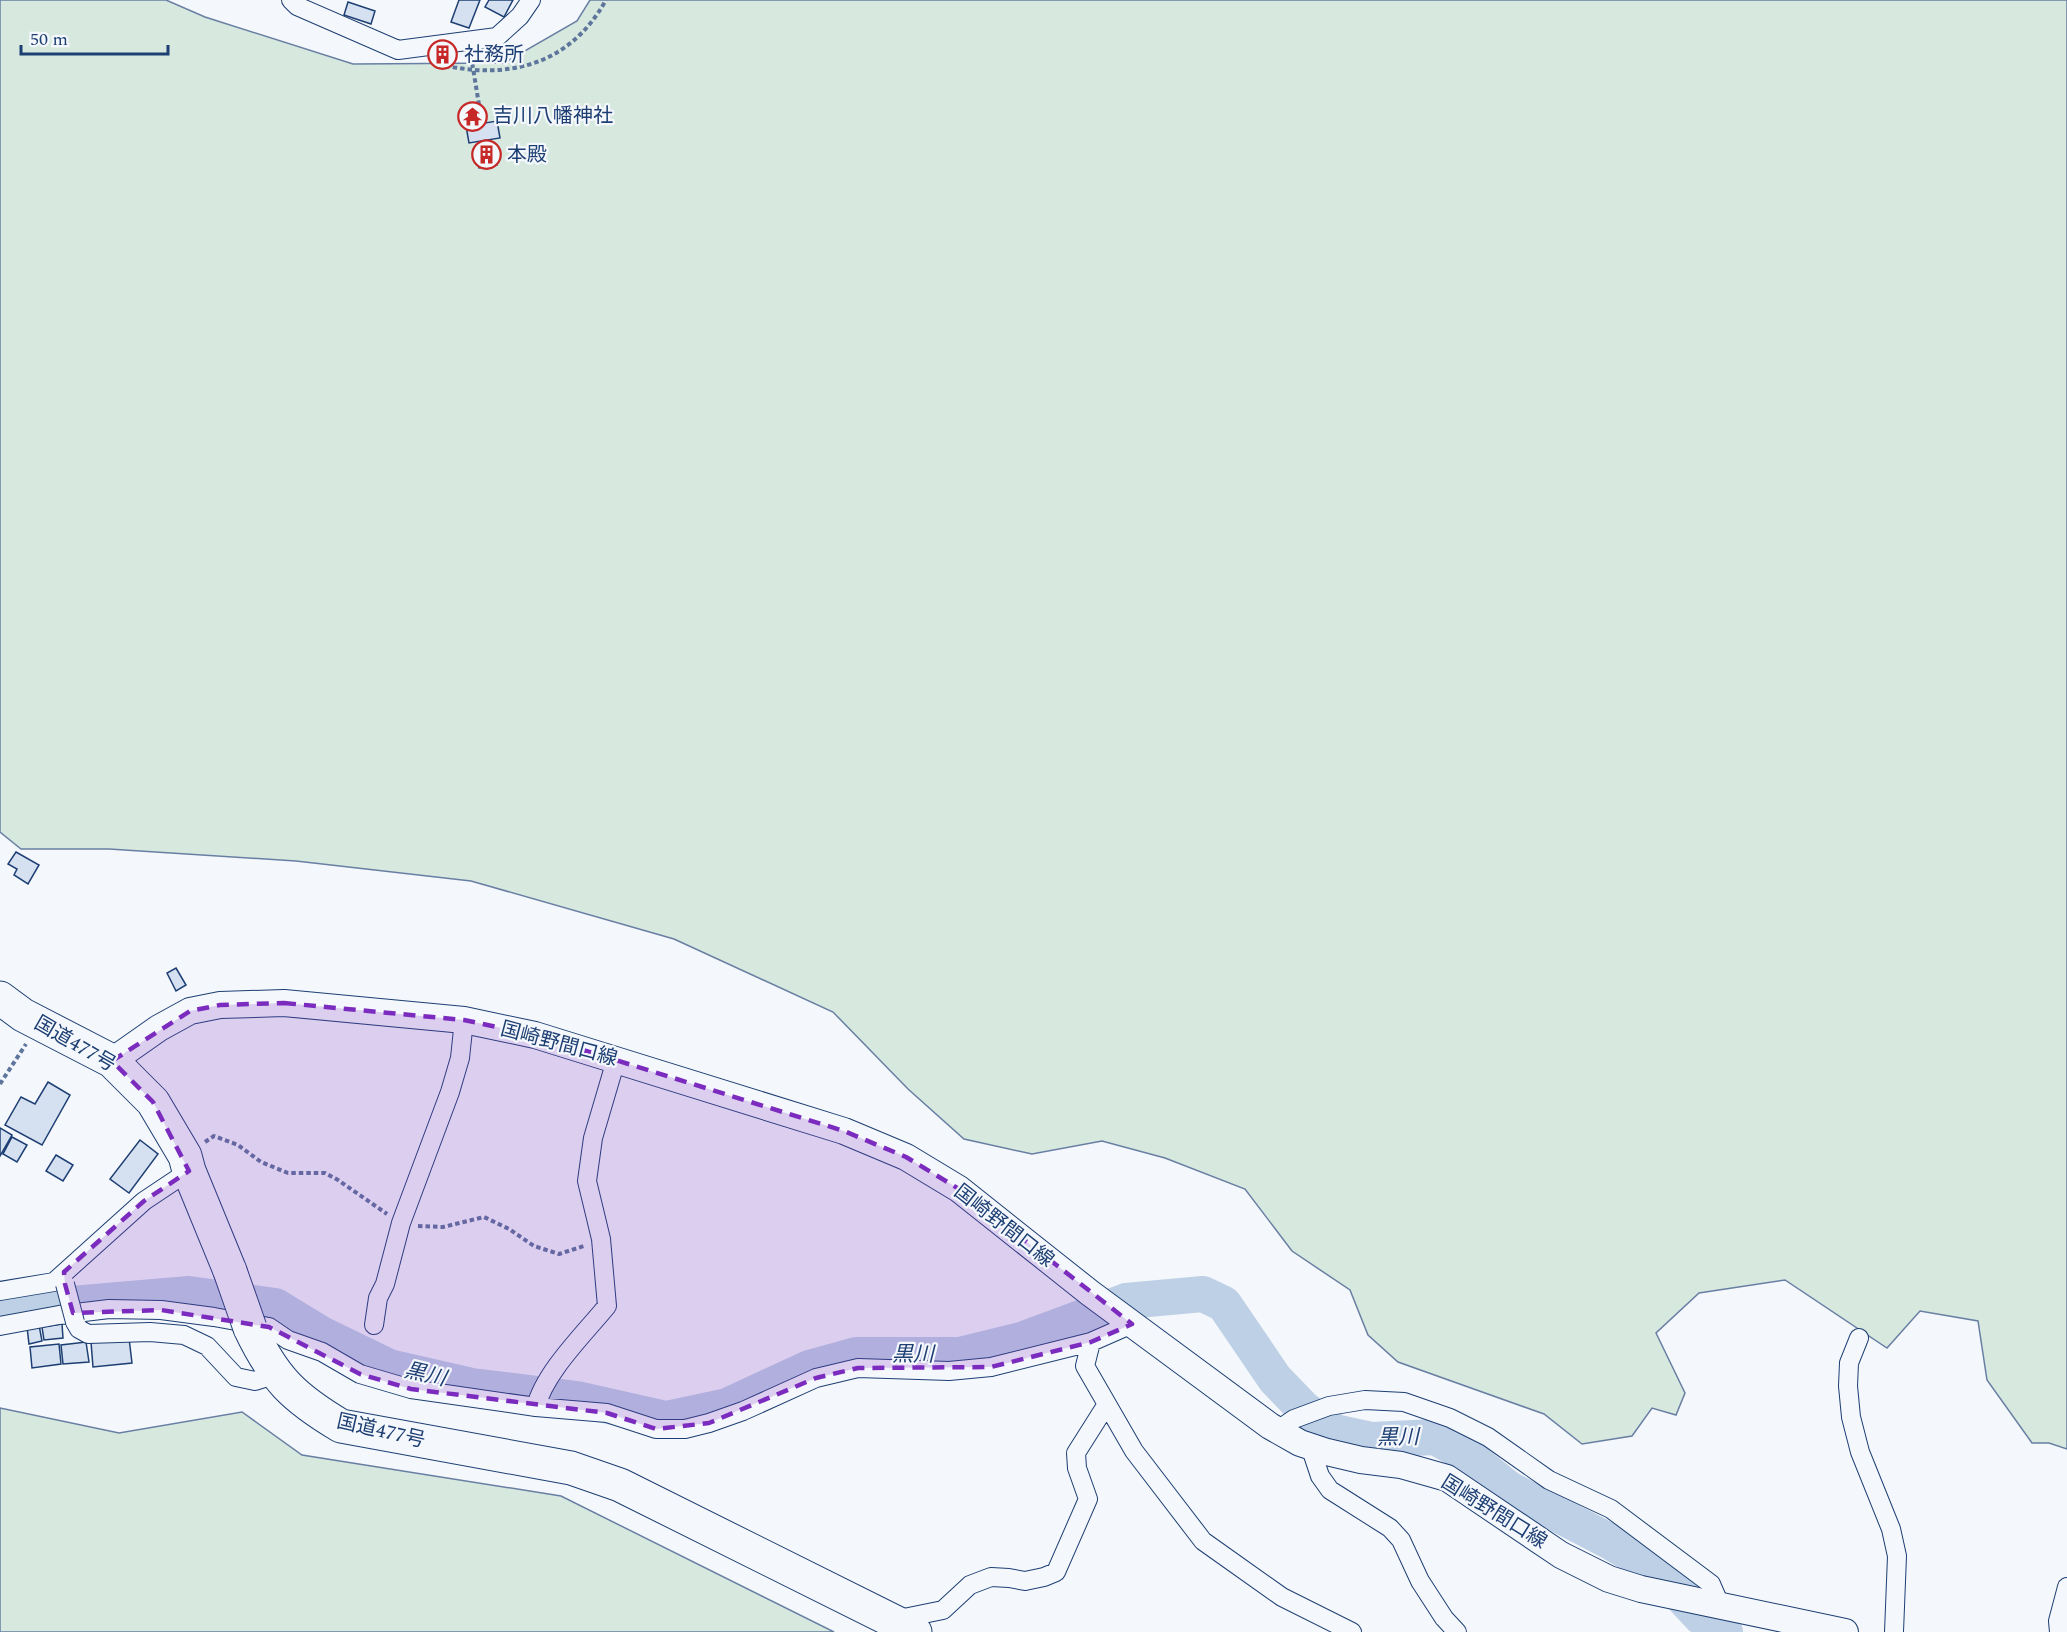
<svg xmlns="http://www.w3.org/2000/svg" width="2067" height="1632" font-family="Spectral,'Noto Sans JP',serif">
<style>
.green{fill:#d7e8df;stroke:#687fa3;stroke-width:1.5}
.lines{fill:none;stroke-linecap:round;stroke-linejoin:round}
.river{stroke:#bed0e5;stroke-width:36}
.building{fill:#d5e0f0;stroke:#1d3f73;stroke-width:1.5}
.street-casing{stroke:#1d3f73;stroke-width:20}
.secondary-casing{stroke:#1d3f73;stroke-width:28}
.highway-casing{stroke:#1d3f73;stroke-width:35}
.path{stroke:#5e769c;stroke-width:4;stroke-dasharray:4.5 3;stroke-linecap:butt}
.street{stroke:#f4f7fb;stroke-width:18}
.secondary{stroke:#f4f7fb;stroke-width:26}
.highway{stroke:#f4f7fb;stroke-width:33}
.street-bridge-casing{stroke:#1d3f73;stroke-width:20;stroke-linecap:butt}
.highway-bridge-casing{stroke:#1d3f73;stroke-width:35;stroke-linecap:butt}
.street-bridge{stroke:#f4f7fb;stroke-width:18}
.highway-bridge{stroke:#f4f7fb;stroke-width:33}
.marked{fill:#7b2cbf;fill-opacity:0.2;stroke:#7b2cbf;stroke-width:4.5;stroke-dasharray:12 8;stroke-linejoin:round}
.labels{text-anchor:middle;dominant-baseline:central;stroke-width:4.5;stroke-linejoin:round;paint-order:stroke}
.poi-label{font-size:20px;fill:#1d3f73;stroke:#f4f7fb;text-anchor:start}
.street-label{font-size:20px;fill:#1d3f73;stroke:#f4f7fb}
.water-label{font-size:21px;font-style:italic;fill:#1d3f73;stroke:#f4f7fb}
</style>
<rect width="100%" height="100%" fill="#f4f7fb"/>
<path class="green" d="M0 0H166L205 17 353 64 504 63 577 21 590 0H2067V1449L2049 1443H2032L1987 1380 1978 1321 1920 1311 1887 1348 1785 1280 1699 1293 1656 1333 1685 1393 1676 1415 1652 1408 1632 1436 1582 1444 1544 1414 1398 1362 1368 1335 1350 1290 1292 1251 1245 1189 1165 1158 1102 1141 1032 1154 964 1139 908 1089 833 1012 674 939 471 881 296 861 109 849H21L0 832Z
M0 1408 119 1433 242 1412 302 1455 561 1496 834 1632H0Z"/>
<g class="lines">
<path class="river" d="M0 1310 189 1294 275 1306 321 1334 389 1367 472 1386 577 1399 666 1419 727 1406 809 1368 856 1355H960L1021 1340 1126 1301 1203 1294 1224 1304 1275 1379 1304 1409 1335 1432 1372 1440 1435 1437 1464 1453 1509 1489 1611 1542 1656 1569 1701 1617 1725 1632"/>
</g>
<path class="building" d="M459 0H480L469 28 451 22Z
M489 0H513L504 17 485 7Z
M348 2 375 11 371 24 344 15Z
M453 49V59L434 60 433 50Z
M497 121 500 138 469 143 466 126Z
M493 143 497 165 479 168 475 146Z
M16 852 39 865 28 884 14 875 17 869 8 864Z
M176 968 186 985 176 991 167 973Z
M48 1082 70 1095 42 1145 5 1125 21 1097 35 1104Z
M0 1128 12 1135 0 1156Z
M12 1137 27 1145 17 1162 3 1154Z
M140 1140 158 1154 129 1193 110 1179Z
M56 1155 73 1165 63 1181 46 1171Z
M62 1324 63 1338 44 1340 42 1327Z
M39 1325 42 1341 29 1344 27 1327Z
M129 1338 132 1363 93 1367 91 1342Z
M86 1342 89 1362 63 1364 61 1345Z
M59 1344 61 1364 32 1368 30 1347Z"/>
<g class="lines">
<defs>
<path id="street" d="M291 0 297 6 398 50 497 37 520 16 531 0
M0 1291 54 1282 144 1201 189 1171
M75 1322 79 1329 88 1334 150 1332 184 1335 207 1346 236 1377 255 1381 277 1374
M1132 1324 1091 1342 1085 1366 1134 1451 1203 1541 1282 1597 1352 1632
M374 1325 378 1298 385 1284 401 1223 450 1092 460 1058 464 1020
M0 1326 59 1315 109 1309 161 1310 214 1317 269 1327 288 1340 322 1352 360 1374 411 1389 536 1407 607 1413 656 1429H685L709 1423 743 1411 816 1378 858 1368 949 1371 991 1367 1091 1342
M1859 1338 1849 1363 1848 1386 1851 1417 1860 1452 1891 1529 1897 1556 1894 1632
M536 1407C544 1373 584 1334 607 1306L601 1239 587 1181 593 1138 616 1060
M1278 1430 1294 1419 1329 1406 1365 1400 1404 1402 1450 1418 1488 1437 1549 1480 1611 1509 1711 1584 1721 1607
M1310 1446 1320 1476 1330 1490 1390 1528 1401 1540 1420 1581 1444 1618 1457 1632
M894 1620 943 1610 970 1585 991 1577 1009 1578 1025 1581 1044 1577 1056 1572 1088 1499 1077 1468 1076 1453 1107 1404
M2059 1632 2058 1621 2067 1587"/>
<path id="secondary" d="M112 1061 159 1028 190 1011 220 1005 284 1003 464 1020 535 1035 844 1131 906 1157 959 1189 1090 1293 1270 1426 1300 1443 1327 1452 1361 1460 1401 1465 1447 1478 1561 1555 1609 1579 1641 1589 1845 1632"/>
<path id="highway" d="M0 998 23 1015 112 1061 153 1102 185 1156 189 1171 230 1271
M250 1328C274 1379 294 1398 341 1426L571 1468 620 1485 915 1632"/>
</defs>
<use href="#street" class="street-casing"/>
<use href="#secondary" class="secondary-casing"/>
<use href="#highway" class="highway-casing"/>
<path class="path" d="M471 56 481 117
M438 64C508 81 570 65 606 0
M0 1084 26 1044
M205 1142 214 1136 238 1145 261 1162 288 1173H325L338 1180 387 1214
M418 1226 443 1227 484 1217 509 1229 534 1246 559 1254 584 1246"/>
<use href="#street" class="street"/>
<use href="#secondary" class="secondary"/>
<use href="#highway" class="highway"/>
<defs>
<path id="street-bridge" d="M65 1284 75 1322"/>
<path id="highway-bridge" d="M230 1271 250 1328"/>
</defs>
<use href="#street-bridge" class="street-bridge-casing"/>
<use href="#highway-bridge" class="highway-bridge-casing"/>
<use href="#street-bridge" class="street-bridge"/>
<use href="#highway-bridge" class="highway-bridge"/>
</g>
<path class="marked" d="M284 1003 464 1020 535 1035 844 1131 906 1157 959 1189 1132 1324 1091 1342 991 1367 858 1368 816 1378 709 1423 656 1429 607 1413 411 1389 360 1374 269 1327 161 1310 73 1313 65 1284 64 1272 144 1201 189 1171 153 1102 112 1061 190 1011 220 1005Z"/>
<defs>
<symbol id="building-ring" viewBox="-11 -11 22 22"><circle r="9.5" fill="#f4f7fb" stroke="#c62828" stroke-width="1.5"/><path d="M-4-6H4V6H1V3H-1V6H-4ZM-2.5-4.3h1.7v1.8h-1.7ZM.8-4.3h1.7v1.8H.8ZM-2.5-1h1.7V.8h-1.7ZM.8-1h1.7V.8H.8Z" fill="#c62828"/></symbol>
<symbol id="temple-ring" viewBox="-11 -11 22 22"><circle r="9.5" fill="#f4f7fb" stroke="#c62828" stroke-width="1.5"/><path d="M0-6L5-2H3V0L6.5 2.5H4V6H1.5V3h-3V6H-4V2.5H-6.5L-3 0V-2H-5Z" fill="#c62828"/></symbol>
</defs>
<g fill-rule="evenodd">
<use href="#building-ring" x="426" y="38" width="33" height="33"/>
<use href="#temple-ring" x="456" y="100" width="33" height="33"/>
<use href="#building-ring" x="470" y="138" width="33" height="33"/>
</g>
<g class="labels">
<g class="poi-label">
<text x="464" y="55">社務所</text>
<text x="493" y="116">吉川八幡神社</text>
<text x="507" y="155">本殿</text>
</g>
<g class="street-label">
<text transform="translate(75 1044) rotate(30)">国道477号</text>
<text transform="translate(559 1044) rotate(15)">国崎野間口線</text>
<text transform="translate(1004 1226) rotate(38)">国崎野間口線</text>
<text transform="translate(381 1431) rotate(13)">国道477号</text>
<text transform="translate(1494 1512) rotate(32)">国崎野間口線</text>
</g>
<g class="water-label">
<text x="913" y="1355">黒川</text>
<text transform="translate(425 1375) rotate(13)">黒川</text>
<text transform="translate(1398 1438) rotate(-1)">黒川</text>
</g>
</g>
<path d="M21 45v9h147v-9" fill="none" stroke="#1d3f73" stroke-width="3"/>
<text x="30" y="45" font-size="18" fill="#1d3f73" stroke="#f4f7fb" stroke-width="4.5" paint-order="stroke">50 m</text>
</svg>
